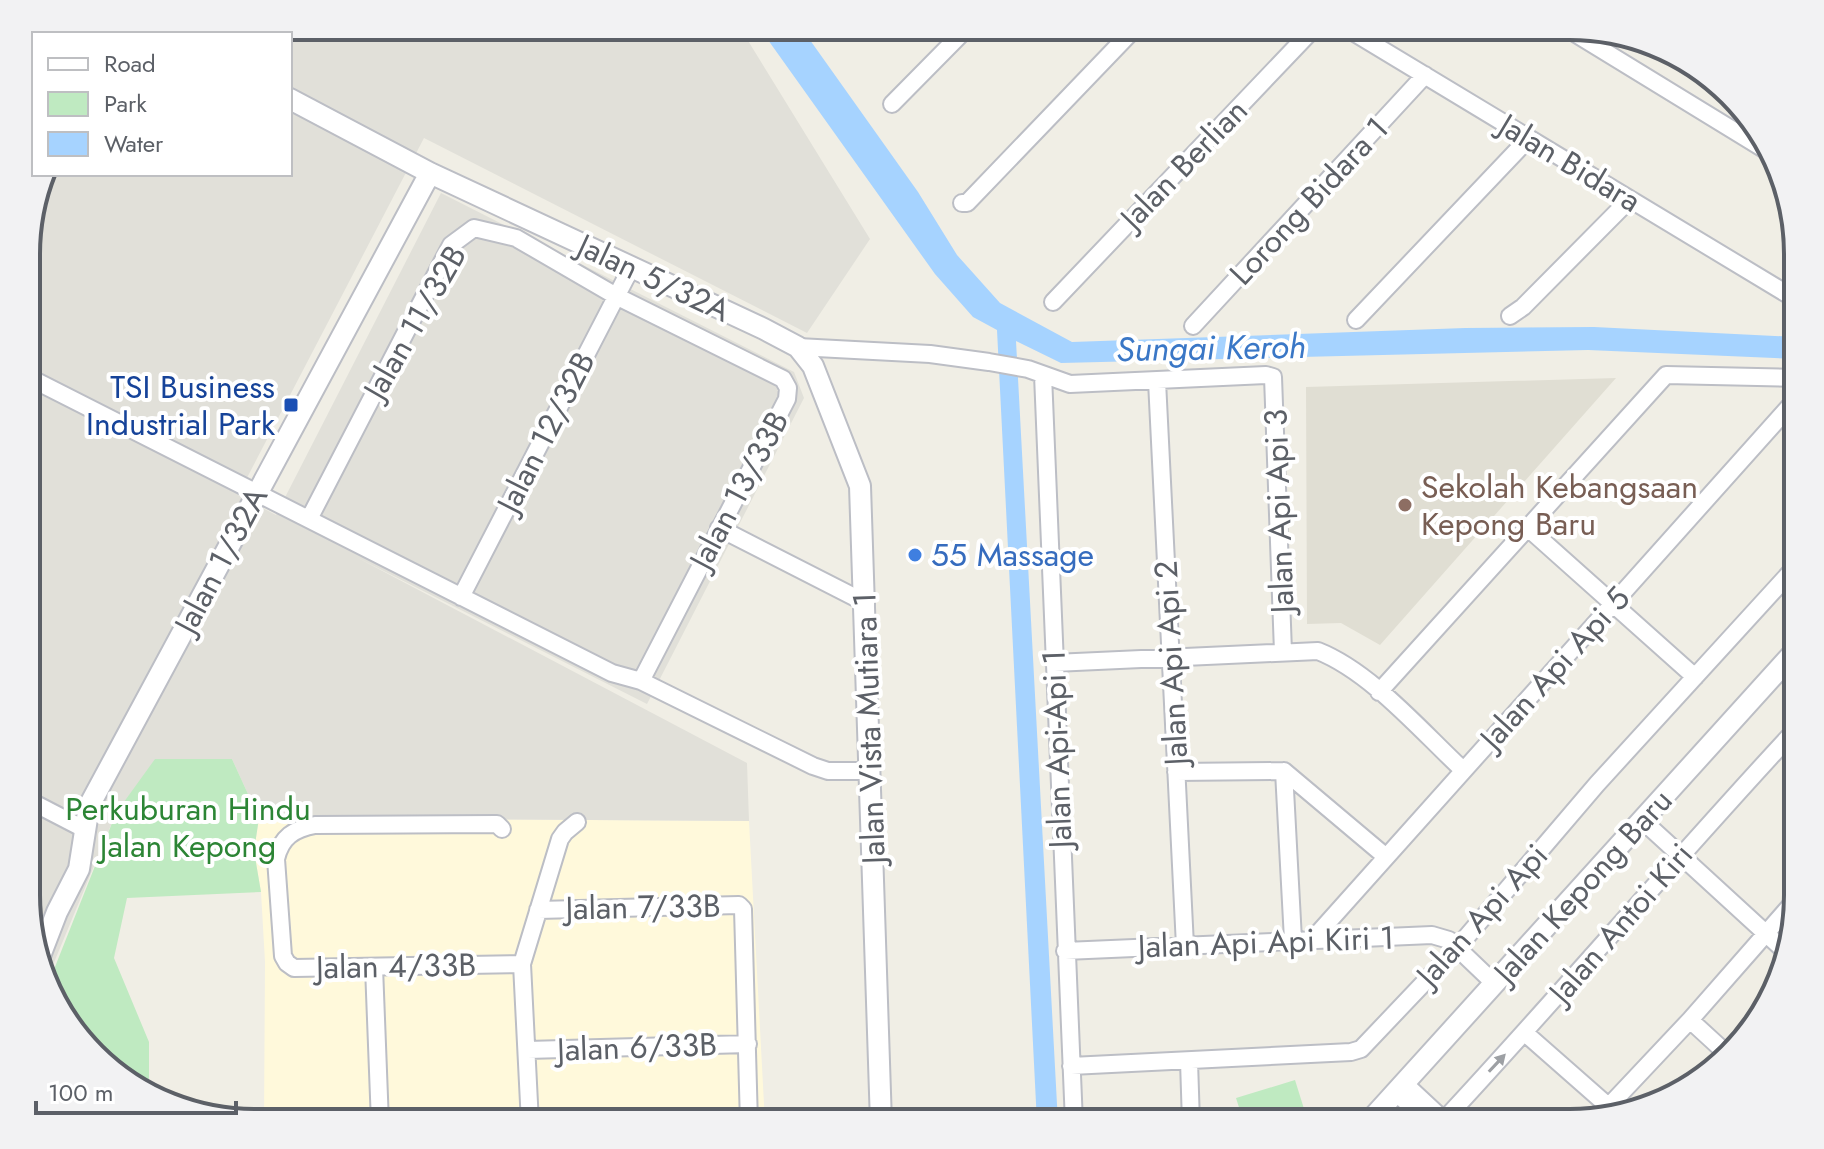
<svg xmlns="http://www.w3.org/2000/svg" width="1824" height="1149" font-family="Jost,sans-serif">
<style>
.commercial{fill:#fff9db}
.industrial{fill:#e1e0d9}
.education{fill:#e0ded3}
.green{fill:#bfeac1}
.water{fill:#a6d3ff}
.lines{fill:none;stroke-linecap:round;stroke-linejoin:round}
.minor-casing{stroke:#bcbec5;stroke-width:20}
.tertiary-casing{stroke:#bcbec5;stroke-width:24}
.minor{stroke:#fff;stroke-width:16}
.tertiary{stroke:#fff;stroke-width:20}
.oneway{fill:#9da0a4}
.transit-dot{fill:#1a4fb4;stroke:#fff;stroke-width:3}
.education-dot{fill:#8d6e63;stroke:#fff;stroke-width:3}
.shop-dot{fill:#3f7fe0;stroke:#fff;stroke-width:3}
.labels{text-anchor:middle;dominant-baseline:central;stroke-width:8;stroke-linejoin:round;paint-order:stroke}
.street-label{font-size:32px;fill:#5c6067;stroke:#fff}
.transit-label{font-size:32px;fill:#164399;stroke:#fff;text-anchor:end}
.education-label{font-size:32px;fill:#785e54;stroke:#fff;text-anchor:start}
.shop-label{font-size:32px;fill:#366cbe;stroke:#fff;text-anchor:start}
.park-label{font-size:32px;fill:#2c8535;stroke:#fff}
.water-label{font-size:34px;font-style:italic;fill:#3a77c6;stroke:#fff}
.rim{fill:none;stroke:#5c6067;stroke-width:4}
</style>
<rect width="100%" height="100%" fill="#f0eee5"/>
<path class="commercial" d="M259 818 749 821 765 1123H264L265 962 261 892 254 851Z"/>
<path class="industrial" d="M254 26H739L870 239 807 333 424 138 238 495 276 515 441 193 794 372 804 398 647 704 356 557 747 763 749 821 259 818 232 759 116 813 48 977 28 924V225L43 174H290V34H213Z"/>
<path class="education" d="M1616 378 1380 645 1341 623 1307 624 1306 387Z"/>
<path class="green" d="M155 759H232L259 818 254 851 261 892 127 898 114 958 149 1042V1085L146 1091 128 1085 64 1021 49 982 116 813Z
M1295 1080 1305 1112 1271 1123H1244L1236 1098Z"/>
<path class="water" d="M758 26H800L918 192 957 255 1000 303 1072 342 1465 328 1594 327 1797 337V359L1588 350 1061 363 1016 341 1058 1123H1037L997 330 973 317 935 274Z"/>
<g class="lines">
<defs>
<path id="minor" d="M1343 26 1797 300
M1563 26 1772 154
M892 104 969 26
M962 203H967L1137 26
M1053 302 1316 26
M1510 316 1523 307 1630 199
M1356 320 1529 138
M1193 326 1425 75
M798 347 930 354 989 362 1028 369 1070 384 1266 375 1273 377 1283 652
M1043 375 1074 1123
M28 377 612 673 641 681 813 766 828 771H870
M1157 381 1185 946
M309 519 451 245 474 228 516 238 616 296 783 379 788 388 787 399 641 681
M719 528 866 603
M1528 528 1695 677
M461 597 631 268
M1054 663 1318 651C1371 672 1421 731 1463 770
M1379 692 1666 375 1797 378
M1284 771 1293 940
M1176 772 1284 771 1385 856
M28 800 86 830
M1642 820 1784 950
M502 829 497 824 315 825C294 829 281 837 276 859L283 956 287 963 294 968 522 964
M538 910 739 905 743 909 749 1123
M1313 939 1797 398
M1065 951 1432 935 1449 940 1495 984
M374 967 380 1123
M1690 1020 1726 1053
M1525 1033 1616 1113
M527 1050 748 1044
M1189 1061 1191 1123
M1071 1066 1351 1052 1361 1049 1457 948 1597 784 1798 564
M1404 1083 1447 1123
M1395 1092 1429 1122
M1609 1106 1690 1020 1798 897
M287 1117 299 1123
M1444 1120C1564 991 1678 856 1798 727
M530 1123 522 964 560 839 565 832 577 822"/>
<path id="tertiary" d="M290 99 430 173 764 329 798 347 813 366 860 486 881 1123
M40 956 57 912 79 869 89 806 430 173
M1368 1123 1798 648"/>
</defs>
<use href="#minor" class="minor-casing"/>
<use href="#tertiary" class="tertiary-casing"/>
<use href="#minor" class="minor"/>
<use href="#tertiary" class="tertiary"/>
</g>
<defs><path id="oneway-solid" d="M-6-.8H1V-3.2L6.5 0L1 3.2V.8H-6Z" transform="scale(2)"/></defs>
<use class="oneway" href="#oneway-solid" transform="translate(1497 1063) rotate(-47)"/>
<rect class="transit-dot" x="283" y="397" width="16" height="16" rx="4"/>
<circle class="education-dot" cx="1405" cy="505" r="8"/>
<circle class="shop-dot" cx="915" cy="555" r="8"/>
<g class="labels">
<g class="street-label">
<text transform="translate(1570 163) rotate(31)">Jalan Bidara</text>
<text transform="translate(1184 164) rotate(-46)">Jalan Berlian</text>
<text transform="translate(1309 201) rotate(-47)">Lorong Bidara 1</text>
<text transform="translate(654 278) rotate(25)">Jalan 5/32A</text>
<text transform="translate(415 322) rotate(-60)">Jalan 11/32B</text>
<text transform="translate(546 432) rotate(-63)">Jalan 12/32B</text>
<text transform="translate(739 490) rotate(-62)">Jalan 13/33B</text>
<text transform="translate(1279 511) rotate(-92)">Jalan Api Api 3</text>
<text transform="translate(221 560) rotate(-62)">Jalan 1/32A</text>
<text transform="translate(1171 663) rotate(-93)">Jalan Api Api 2</text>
<text transform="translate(1555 668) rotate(-48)">Jalan Api Api 5</text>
<text transform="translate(869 728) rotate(-92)">Jalan Vista Mutiara 1</text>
<text transform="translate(1057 749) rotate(-92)">Jalan Api-Api 1</text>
<text transform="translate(1583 886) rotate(-48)">Jalan Kepong Baru</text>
<text transform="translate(643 907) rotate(-1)">Jalan 7/33B</text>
<text transform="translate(1482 915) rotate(-48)">Jalan Api Api</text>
<text transform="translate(1621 923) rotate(-49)">Jalan Antoi Kiri</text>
<text transform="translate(1266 942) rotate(-2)">Jalan Api Api Kiri 1</text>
<text transform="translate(396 966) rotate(-1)">Jalan 4/33B</text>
<text transform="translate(637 1047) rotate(-2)">Jalan 6/33B</text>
</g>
<g class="transit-label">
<text x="275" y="387">TSI Business<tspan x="275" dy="37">Industrial Park</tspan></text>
</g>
<g class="education-label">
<text x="1421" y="487">Sekolah Kebangsaan<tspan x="1421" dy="37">Kepong Baru</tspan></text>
</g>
<g class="shop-label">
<text x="931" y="555">55 Massage</text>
</g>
<g class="park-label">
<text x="188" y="809">Perkuburan Hindu<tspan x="188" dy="37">Jalan Kepong</tspan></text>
</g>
<g class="water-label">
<text transform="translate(1211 348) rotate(-1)">Sungai Keroh</text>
</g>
</g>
<path d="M0 0H1824V1149H0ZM254 40H1570A214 214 0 0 1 1784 254V895A214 214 0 0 1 1570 1109H254A214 214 0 0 1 40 895V254A214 214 0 0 1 254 40Z" fill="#f2f2f3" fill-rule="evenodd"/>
<path class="rim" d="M254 40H1570A214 214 0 0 1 1784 254V895A214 214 0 0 1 1570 1109H254A214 214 0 0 1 40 895V254A214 214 0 0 1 254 40Z"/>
<rect x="32" y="32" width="260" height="144" fill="#ffffff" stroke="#bebfc2" stroke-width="2"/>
<rect x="48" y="58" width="40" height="12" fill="#ffffff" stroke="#bebfc2" stroke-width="2"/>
<text x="104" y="72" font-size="24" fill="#5c6067">Road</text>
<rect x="48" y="92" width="40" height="24" fill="#bfeac1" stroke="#bebfc2" stroke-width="2"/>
<text x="104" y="112" font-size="24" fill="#5c6067">Park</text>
<rect x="48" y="132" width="40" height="24" fill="#a6d3ff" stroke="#bebfc2" stroke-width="2"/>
<text x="104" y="152" font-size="24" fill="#5c6067">Water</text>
<path d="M36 1101v12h200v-12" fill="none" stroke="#5c6067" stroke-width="4"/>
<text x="48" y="1101" font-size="24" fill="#5c6067" stroke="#ffffff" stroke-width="6" paint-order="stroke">100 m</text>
</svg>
